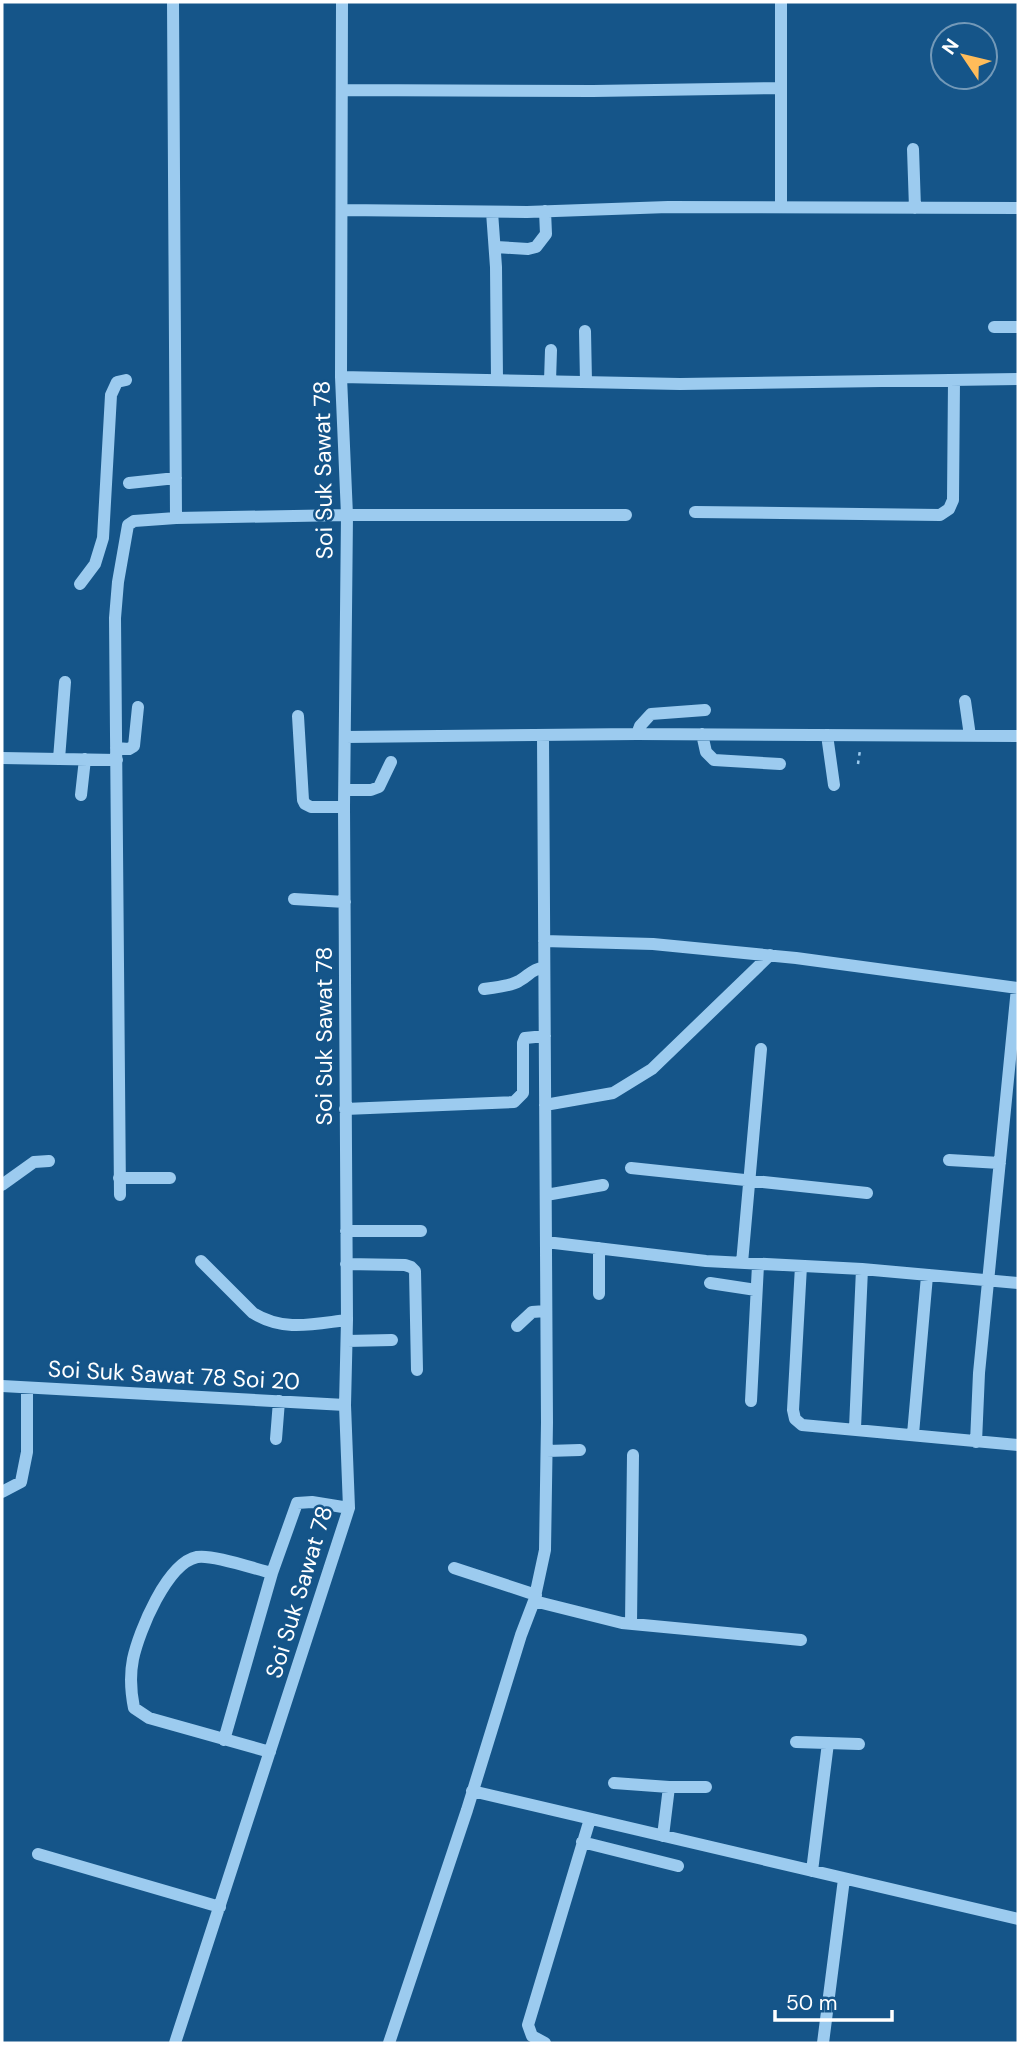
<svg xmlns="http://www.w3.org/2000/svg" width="1020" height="2045" font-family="'DM Sans',sans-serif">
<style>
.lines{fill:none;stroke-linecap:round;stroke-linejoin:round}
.path{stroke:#9ccbef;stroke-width:2.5;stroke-dasharray:3.5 5;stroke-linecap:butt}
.minor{stroke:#9ccbef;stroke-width:12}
.labels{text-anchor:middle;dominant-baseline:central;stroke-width:5;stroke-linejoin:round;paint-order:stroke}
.street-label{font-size:23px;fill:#fff;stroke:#155589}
</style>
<rect width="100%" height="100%" fill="#155589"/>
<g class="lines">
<path class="path" d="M858 764 860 750"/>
<path class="minor" d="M173 2 176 518
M342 90 593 91 781 88
M913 149 915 208
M781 207V2
M342 210 527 212 668 207 1018 208
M492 212 496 267 497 380
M496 247 528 249 536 247 546 234 545 211
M994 327H1018
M585 331 586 382
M341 377 680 384 1018 379
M550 381 551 350
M129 483 176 478
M695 512 940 515 949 509 953 500 954 380
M80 584 95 564 103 538 111 395 117 382 126 380
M965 701 970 736
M298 716 303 800 305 804 311 807H344
M637 734 640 726 651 714 705 710
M702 734 706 752 714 760 780 764
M827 735 834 785
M345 737 637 734 1018 736
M116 748 129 749 134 746 138 707
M2 758 117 760
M59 759 65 682
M345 790H371L379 787 391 762
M81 795 85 759
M294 899 345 902
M544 941 653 944 796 958 1018 988
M484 989C495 987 509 987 519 981 530 975 530 970 544 967
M545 1105 613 1093 652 1069 770 955
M345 1109 514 1102 523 1093V1043L525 1038 545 1036
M949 1160 1000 1163
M631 1168 867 1193
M119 1178H170
M2 1185 34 1162 49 1161
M120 1195 115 618 118 582 128 525 134 521 176 518 347 515H626
M546 1195 603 1185
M346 1231H421
M546 1242 706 1261 862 1269 1018 1283
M599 1248V1294
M201 1261 253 1313C284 1332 313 1324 347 1320
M742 1263 761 1049
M346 1264 405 1265 411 1267 415 1271 417 1370
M801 1266 793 1410 795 1419 802 1425 1018 1445
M710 1283 756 1290
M517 1326 532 1312 546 1311
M347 1341 392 1340
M2 1386 345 1405
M751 1401 758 1265
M855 1428 862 1269
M913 1434 927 1276
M276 1439 279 1401
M976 1442 979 1373 1017 988
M547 1451 580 1450
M2 1492 21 1482 27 1452V1388
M454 1568 536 1595
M534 1601 622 1623 801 1640
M631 1624 633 1455
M224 1740 272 1573 297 1503 312 1502 349 1508
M796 1742 859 1744
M270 1752 149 1718 134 1708C131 1693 130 1674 133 1659 139 1631 167 1563 197 1557 212 1554 255 1569 272 1573
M614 1783 669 1787H706
M472 1791 1018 1919
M663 1836 669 1787
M582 1842 678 1866
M38 1854 220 1907
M812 1871 828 1743
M175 2043 349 1508 345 1405 347 1320 344 807 347 515 341 377 342 2
M389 2043 467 1810 521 1635 534 1601 545 1550 547 1422 543 736
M545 2043 532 2036 528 2025 590 1819
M823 2043 844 1879"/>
</g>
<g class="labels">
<g class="street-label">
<text transform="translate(323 470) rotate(-91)">Soi Suk Sawat 78</text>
<text transform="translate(324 1036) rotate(-90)">Soi Suk Sawat 78</text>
<text transform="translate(174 1375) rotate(3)">Soi Suk Sawat 78 Soi 20</text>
<text transform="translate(299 1592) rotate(-73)">Soi Suk Sawat 78</text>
</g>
</g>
<rect width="1020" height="2045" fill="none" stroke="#ffffff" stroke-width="7"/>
<g transform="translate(964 56) rotate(305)"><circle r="33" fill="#155589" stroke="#7399b8" stroke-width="2"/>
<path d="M0-5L12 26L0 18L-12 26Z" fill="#ffbc5a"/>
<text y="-10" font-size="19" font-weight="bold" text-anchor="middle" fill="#ffffff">N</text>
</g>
<path d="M775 2010v10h117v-10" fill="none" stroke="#ffffff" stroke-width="3.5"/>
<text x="786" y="2010" font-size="21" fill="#ffffff" stroke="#155589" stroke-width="5" paint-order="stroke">50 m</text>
</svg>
